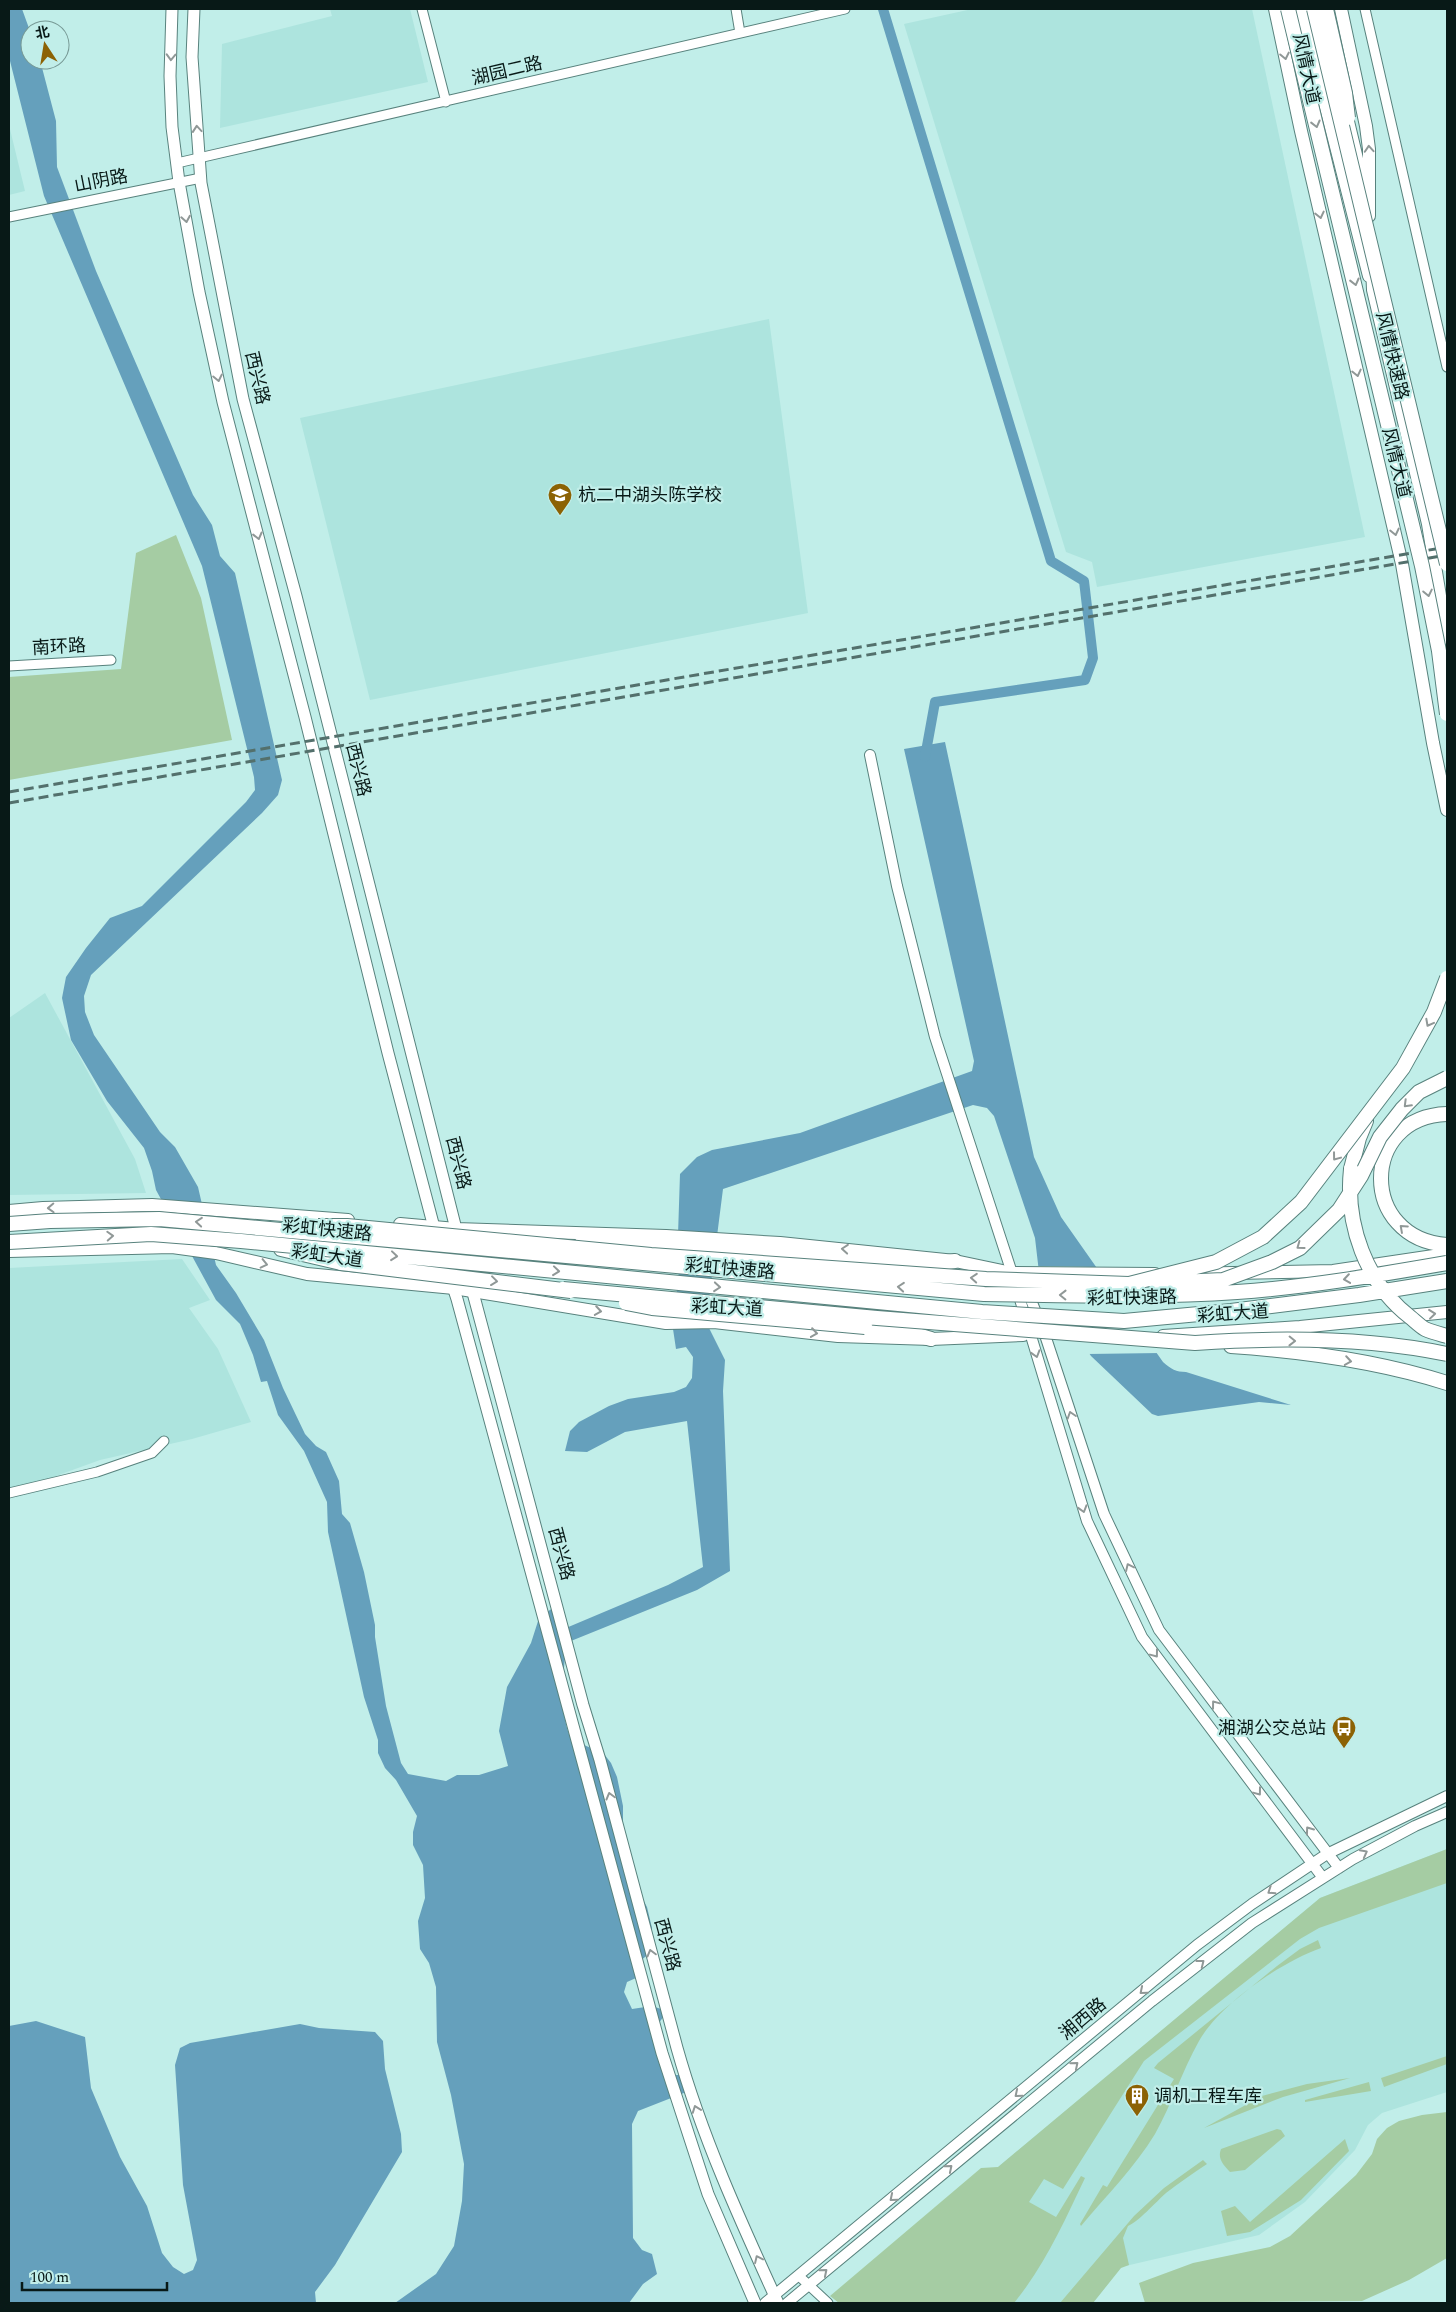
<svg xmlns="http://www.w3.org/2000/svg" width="1456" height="2312" font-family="Spectral,'Noto Sans SC',serif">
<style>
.built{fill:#ade4de}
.green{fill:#a5cca3}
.water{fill:#65a0bc}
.pier{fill:#c1eee9}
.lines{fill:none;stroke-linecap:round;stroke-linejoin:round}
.canal{stroke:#65a0bc;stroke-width:10}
.minor-casing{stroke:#58827d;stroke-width:11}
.tertiary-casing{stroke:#58827d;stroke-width:12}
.secondary-casing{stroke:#58827d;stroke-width:13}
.primary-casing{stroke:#58827d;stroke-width:14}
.trunk-casing{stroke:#58827d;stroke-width:16}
.minor{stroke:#fff;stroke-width:9}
.tertiary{stroke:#fff;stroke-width:10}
.secondary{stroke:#fff;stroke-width:11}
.primary{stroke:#fff;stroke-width:12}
.trunk{stroke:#fff;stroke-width:14}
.rail{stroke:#53706c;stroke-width:3;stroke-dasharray:10 5;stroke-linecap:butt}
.trunk-bridge-casing{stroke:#58827d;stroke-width:16;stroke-linecap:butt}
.trunk-bridge{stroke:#fff;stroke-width:14}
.oneway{stroke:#909897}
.labels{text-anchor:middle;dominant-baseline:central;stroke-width:4.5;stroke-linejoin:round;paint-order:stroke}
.street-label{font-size:18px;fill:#081917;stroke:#c1eee9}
.poi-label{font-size:18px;fill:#081917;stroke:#c1eee9;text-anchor:start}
</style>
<rect width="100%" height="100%" fill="#c1eee9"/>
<path class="built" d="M330 9H410L428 82 220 128 222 44 332 16Z
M972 9H1252L1365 537 1097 587 1092 562 1066 552 904 24Z
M9 125 25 191 9 195Z
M769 319 808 613 370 700 300 418Z
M45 993 135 1159 146 1193 9 1195V1018Z
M182 1259 210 1300 189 1308 218 1349 251 1422 192 1439 100 1460 9 1493V1268Z
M1447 1849V2092L1382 2113 1368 2125 1355 2150 1305 2202 1259 2235 1121 2267 1093 2303H971L998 2167 1320 1898Z"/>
<path class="green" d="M176 535 201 598 232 740 9 780V677L121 669 136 553Z
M1447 1849V1883L1319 1928 1300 1939 1144 2061 1063 2189 1044 2179 1029 2202 1056 2217 1081 2176 1085 2178C1064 2222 1045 2265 1014 2303H839L830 2296 981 2168 998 2167 1320 1898Z
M1318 1940 1321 1948C1281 1962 1220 2004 1199 2041 1182 2071 1172 2104 1155 2134 1135 2167 1106 2196 1081 2226L1080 2224 1103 2185 1107 2187 1174 2079 1154 2068 1158 2063 1277 1966 1300 1949Z
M1447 2056V2064L1384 2087 1381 2078Z
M1350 2078 1283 2097 1204 2128 1262 2096 1307 2084Z
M1369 2082 1371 2091 1305 2102V2100Z
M1447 2112V2258L1409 2280 1362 2301 1145 2303 1139 2283 1193 2263 1270 2247 1290 2236 1356 2175 1372 2154 1377 2139 1387 2128 1399 2121 1422 2115Z
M1277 2129 1281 2130 1285 2136 1245 2170 1230 2172C1224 2165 1217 2159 1221 2149Z
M1345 2139 1349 2151 1301 2200 1250 2232 1227 2236 1221 2211 1235 2206 1250 2222Z
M1203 2160 1207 2164C1193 2173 1179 2183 1166 2193 1156 2202 1138 2222 1128 2226L1123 2238 1129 2265 1121 2268 1093 2303H1060L1134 2216 1164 2188Z"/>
<path class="water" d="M9 9H22L30 31V60H40L56 121 57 167 96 271 193 495 212 525 220 556 235 573 282 780 278 795 262 813 91 975 84 996 85 1012 94 1035 160 1132 175 1147 198 1187 216 1265 236 1293 264 1340 283 1388 305 1434 316 1446 326 1452 339 1481 342 1514 350 1523 364 1572 375 1625V1637L386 1706 401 1763 408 1774 446 1781 457 1775H479L508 1766 499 1731 507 1687 531 1643 539 1618 554 1607 566 1628 668 1585 703 1567 687 1421 625 1432 587 1452 565 1451 570 1431 579 1422 609 1406 628 1399 674 1392 686 1387 692 1378 693 1357 686 1347 676 1349 673 1329 681 1250 678 1235 680 1174 697 1157 712 1150 800 1133 972 1071 974 1061 904 749 945 742 1034 1157 1061 1217 1163 1362C1171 1369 1176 1372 1186 1372L1291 1405 1259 1402 1158 1416 1152 1414 1091 1356 1040 1281 1035 1238 994 1116 987 1108 973 1105 723 1189 708 1307 709 1328 725 1360 723 1391 730 1571 697 1590 566 1643C564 1674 558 1709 571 1739L604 1754 611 1763 617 1777 623 1806V1830L641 1896 647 1907 652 1928 651 1952 639 1962 636 1978 627 1982 624 1992 632 2009 652 2006 661 2009 664 2016 656 2027 670 2075H681L689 2091 638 2111 632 2124 633 2238 642 2250 652 2254 657 2274 643 2284 629 2303H395L436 2274 454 2246 462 2201 464 2164 451 2095 437 2042 436 1987 429 1963 420 1949 418 1921 425 1898 423 1865 413 1845V1832L417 1816 396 1780 385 1768 378 1753V1740L364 1697 328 1532 327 1502 304 1451 278 1415 267 1381 261 1382 253 1355 240 1324 216 1300 156 1190 152 1171 144 1148 107 1101 71 1040 62 998 66 977 86 948 110 918 142 906 246 802 255 790 254 777 202 566 44 196 9 57Z
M36 2021 85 2037 91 2088 120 2157 147 2206 162 2253 173 2267 184 2274 193 2270 197 2260 183 2185 175 2065 180 2048 190 2043 300 2024 319 2028 375 2032 383 2041 385 2069 401 2134 402 2152 335 2265 315 2292 316 2303H9V2026Z"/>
<path class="pier" d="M1036 1266 1099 1267 1161 1353 1087 1354 1037 1282Z"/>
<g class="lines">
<path class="canal" d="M883 9 1051 561 1084 581 1093 658 1085 680 935 702 925 757"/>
<defs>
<path id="minor" d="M422 9 446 102
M736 9 740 33
M1365 9 1447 367
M177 163 845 9
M9 217 201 178
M9 666 111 660
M9 1493 97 1472 152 1453 164 1441
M799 2276 828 2303"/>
<path id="tertiary" d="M870 755 897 886 935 1037 1012 1273 1087 1521 1142 1637 1323 1878
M1021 1275 1045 1335 1104 1514 1159 1630 1339 1868
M765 2303 1197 1945 1252 1904 1327 1854 1447 1796
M787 2303 1152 2001 1252 1923 1353 1859 1415 1826 1447 1812"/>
<path id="secondary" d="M172 9 170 76 172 127 179 182 199 292 223 402 305 717 388 1053 436 1235
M194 9 192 57 201 183 243 399 296 596 456 1229 583 1705 600 1760 677 2048C702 2137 740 2220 778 2303
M442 1253 457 1299 662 2053 708 2194 755 2303"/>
<path id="primary" d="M1275 9 1301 131 1402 564 1433 743 1447 810
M1301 9 1369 276
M1341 9 1366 126 1369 149V216
M1345 109 1363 184
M1372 266 1373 290 1428 524 1447 638
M9 1211 43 1208 152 1205 348 1220
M400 1224 456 1229 666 1236 780 1243 955 1261 1012 1273 1155 1274
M9 1251 172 1247 216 1253 307 1274 454 1288 666 1323 714 1322 838 1336 931 1339 1023 1335
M1182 1274 1333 1271 1447 1254
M1163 1336 1300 1327 1447 1312"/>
<path id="trunk" d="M1447 1114C1359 1117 1359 1239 1447 1245
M1351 1169 1359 1138 1366 1121
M580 1245 616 1241 920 1266 955 1261
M281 1249 341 1263
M865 1327 897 1329 931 1339
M1231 1346C1303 1351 1378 1361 1447 1383"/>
</defs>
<use href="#minor" class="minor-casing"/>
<use href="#tertiary" class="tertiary-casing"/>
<use href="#secondary" class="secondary-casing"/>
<use href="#primary" class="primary-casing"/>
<use href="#trunk" class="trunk-casing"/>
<use href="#minor" class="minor"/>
<use href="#tertiary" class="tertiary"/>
<use href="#secondary" class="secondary"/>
<use href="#primary" class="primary"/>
<use href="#trunk" class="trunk"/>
<path class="rail" d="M9 792 1447 547
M9 803 1447 555"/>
<defs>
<path id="trunk-bridge" d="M1288 9 1422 566 1439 651 1447 714
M1314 9 1447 564
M1326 9 1345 93 1348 118
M1351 1169C1345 1224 1366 1283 1410 1317 1415 1321 1420 1326 1425 1329 1432 1332 1440 1334 1447 1336
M9 1224 50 1221 159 1219 984 1294C1068 1295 1153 1298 1237 1292 1308 1287 1378 1275 1447 1263
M318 1226H347L651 1255 986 1279 1129 1284 1216 1262 1263 1237 1301 1202 1403 1068 1434 1012 1447 978
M9 1242 151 1234 241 1241 982 1312 1124 1321 1231 1311 1359 1295 1447 1281
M341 1263 571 1291
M1157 1283 1223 1280 1272 1262 1300 1248 1339 1210 1361 1176 1380 1137 1402 1109 1419 1092 1447 1078
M563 1289 877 1318 1195 1343C1279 1337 1365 1337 1447 1354
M626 1303 652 1308 865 1327"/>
</defs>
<use href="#trunk-bridge" class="trunk-bridge-casing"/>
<use href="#trunk-bridge" class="trunk-bridge"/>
</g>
<defs><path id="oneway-chevron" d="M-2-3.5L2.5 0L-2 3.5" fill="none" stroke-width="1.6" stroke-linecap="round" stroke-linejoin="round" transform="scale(1.25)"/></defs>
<g class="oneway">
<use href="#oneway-chevron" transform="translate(1285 56) rotate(78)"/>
<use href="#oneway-chevron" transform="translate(171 57) rotate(92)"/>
<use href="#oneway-chevron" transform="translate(1316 124) rotate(76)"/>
<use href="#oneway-chevron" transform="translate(197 129) rotate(-95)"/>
<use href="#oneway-chevron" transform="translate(1369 149) rotate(-94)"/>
<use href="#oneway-chevron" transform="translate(1320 215) rotate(77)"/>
<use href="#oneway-chevron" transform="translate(186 219) rotate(80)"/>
<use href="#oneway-chevron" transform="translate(1355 282) rotate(76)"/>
<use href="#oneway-chevron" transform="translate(1357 373) rotate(77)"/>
<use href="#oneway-chevron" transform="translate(218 378) rotate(78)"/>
<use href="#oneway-chevron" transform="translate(1395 532) rotate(77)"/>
<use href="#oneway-chevron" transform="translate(258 536) rotate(76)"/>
<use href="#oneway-chevron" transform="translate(1428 593) rotate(78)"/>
<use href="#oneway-chevron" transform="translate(1429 1023) rotate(118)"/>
<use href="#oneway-chevron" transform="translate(1407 1104) rotate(135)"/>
<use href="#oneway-chevron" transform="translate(1336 1157) rotate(127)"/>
<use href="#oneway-chevron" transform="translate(51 1208) rotate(178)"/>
<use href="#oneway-chevron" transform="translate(199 1222) rotate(-175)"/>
<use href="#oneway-chevron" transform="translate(1403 1228) rotate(-138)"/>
<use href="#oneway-chevron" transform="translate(110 1236) rotate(-3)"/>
<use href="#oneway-chevron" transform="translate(1300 1246) rotate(144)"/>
<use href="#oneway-chevron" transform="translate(845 1249) rotate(-175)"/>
<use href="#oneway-chevron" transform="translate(394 1256) rotate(6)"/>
<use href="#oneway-chevron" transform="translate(264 1264) rotate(13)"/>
<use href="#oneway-chevron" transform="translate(556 1271) rotate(6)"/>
<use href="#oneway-chevron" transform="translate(974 1278) rotate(-176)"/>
<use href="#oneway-chevron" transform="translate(1347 1279) rotate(172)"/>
<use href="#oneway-chevron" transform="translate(494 1281) rotate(7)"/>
<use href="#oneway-chevron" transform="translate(717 1287) rotate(5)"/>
<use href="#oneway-chevron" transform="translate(901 1287) rotate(-175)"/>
<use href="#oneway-chevron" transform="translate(1063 1295) rotate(-179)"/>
<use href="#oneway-chevron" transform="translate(598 1311) rotate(9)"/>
<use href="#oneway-chevron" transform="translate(1432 1314) rotate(-6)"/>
<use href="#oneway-chevron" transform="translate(814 1333) rotate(8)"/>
<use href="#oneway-chevron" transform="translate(1292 1341) rotate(1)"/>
<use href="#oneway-chevron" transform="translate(1036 1354) rotate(73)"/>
<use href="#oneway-chevron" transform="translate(1348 1361) rotate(9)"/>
<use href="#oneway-chevron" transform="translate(1071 1415) rotate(-108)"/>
<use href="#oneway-chevron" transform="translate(1083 1509) rotate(73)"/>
<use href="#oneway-chevron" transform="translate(1129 1567) rotate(-115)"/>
<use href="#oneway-chevron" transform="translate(1155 1654) rotate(53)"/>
<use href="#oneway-chevron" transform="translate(1215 1704) rotate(-127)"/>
<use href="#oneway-chevron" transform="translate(1258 1792) rotate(53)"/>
<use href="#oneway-chevron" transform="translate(610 1796) rotate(-105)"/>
<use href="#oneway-chevron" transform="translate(1309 1830) rotate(-126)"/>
<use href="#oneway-chevron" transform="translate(1364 1853) rotate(-28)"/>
<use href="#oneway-chevron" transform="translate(1271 1891) rotate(146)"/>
<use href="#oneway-chevron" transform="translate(651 1953) rotate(-105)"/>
<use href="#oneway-chevron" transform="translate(1201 1963) rotate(-38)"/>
<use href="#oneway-chevron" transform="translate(1143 1991) rotate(140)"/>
<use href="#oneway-chevron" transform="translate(1075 2065) rotate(-40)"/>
<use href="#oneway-chevron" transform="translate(1018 2094) rotate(140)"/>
<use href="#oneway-chevron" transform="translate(696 2109) rotate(-110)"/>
<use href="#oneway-chevron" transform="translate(949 2168) rotate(-40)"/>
<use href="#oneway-chevron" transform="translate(893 2198) rotate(140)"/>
<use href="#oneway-chevron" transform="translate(758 2259) rotate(-115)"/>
<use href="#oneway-chevron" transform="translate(824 2272) rotate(-40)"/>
</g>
<defs>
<symbol id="school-pin" viewBox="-11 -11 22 30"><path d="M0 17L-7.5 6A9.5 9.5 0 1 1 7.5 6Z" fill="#8c6204" stroke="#c1eee9"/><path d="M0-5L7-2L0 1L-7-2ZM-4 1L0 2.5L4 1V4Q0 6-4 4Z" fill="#fff"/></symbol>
<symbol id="bus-pin" viewBox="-11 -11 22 30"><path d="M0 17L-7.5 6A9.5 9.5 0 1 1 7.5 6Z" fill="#8c6204" stroke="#c1eee9"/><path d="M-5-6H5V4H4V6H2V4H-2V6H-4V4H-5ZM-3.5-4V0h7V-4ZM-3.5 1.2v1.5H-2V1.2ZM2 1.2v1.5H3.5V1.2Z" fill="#fff"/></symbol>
<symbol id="building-pin" viewBox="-11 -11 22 30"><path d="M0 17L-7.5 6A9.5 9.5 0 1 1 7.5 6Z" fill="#8c6204" stroke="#c1eee9"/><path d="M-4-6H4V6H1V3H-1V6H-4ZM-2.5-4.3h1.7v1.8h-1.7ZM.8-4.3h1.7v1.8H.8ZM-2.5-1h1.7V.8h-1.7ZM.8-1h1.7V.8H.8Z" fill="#fff"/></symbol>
</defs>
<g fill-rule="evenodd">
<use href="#school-pin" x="546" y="481" width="28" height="38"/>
<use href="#bus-pin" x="1330" y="1714" width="28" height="38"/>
<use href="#building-pin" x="1123" y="2082" width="28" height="38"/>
</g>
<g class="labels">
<g class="street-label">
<text transform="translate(1306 69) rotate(78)">风情大道</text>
<text transform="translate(507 71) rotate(-13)">湖园二路</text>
<text transform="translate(101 181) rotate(-11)">山阴路</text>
<text transform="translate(1392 356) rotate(77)">风情快速路</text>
<text transform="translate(257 378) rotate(77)">西兴路</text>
<text transform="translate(1396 463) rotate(77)">风情大道</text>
<text transform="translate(59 647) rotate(-3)">南环路</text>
<text transform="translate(358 770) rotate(76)">西兴路</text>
<text transform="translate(458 1163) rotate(76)">西兴路</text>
<text transform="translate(327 1230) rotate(6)">彩虹快速路</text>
<text transform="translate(327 1256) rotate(8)">彩虹大道</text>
<text transform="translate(730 1269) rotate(5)">彩虹快速路</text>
<text transform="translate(1132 1298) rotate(-1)">彩虹快速路</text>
<text transform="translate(727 1308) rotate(3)">彩虹大道</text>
<text transform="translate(1233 1314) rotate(-4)">彩虹大道</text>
<text transform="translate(561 1554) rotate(75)">西兴路</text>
<text transform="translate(667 1945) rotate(75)">西兴路</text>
<text transform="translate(1083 2019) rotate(-40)">湘西路</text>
</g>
<g class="poi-label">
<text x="578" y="495">杭二中湖头陈学校</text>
<text x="1326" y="1728" text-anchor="end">湘湖公交总站</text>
<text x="1154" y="2096">调机工程车库</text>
</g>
</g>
<rect width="1456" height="2312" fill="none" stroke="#081917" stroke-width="20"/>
<g transform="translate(45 45) rotate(348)"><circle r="24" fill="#c1eee9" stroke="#779995"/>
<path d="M0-4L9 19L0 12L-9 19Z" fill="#8c6204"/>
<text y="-8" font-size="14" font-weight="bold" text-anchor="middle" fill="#081917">北</text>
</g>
<path d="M22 2282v8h145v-8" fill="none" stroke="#081917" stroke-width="2.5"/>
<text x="30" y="2282" font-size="15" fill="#081917" stroke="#c1eee9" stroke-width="4" paint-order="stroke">100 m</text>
</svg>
